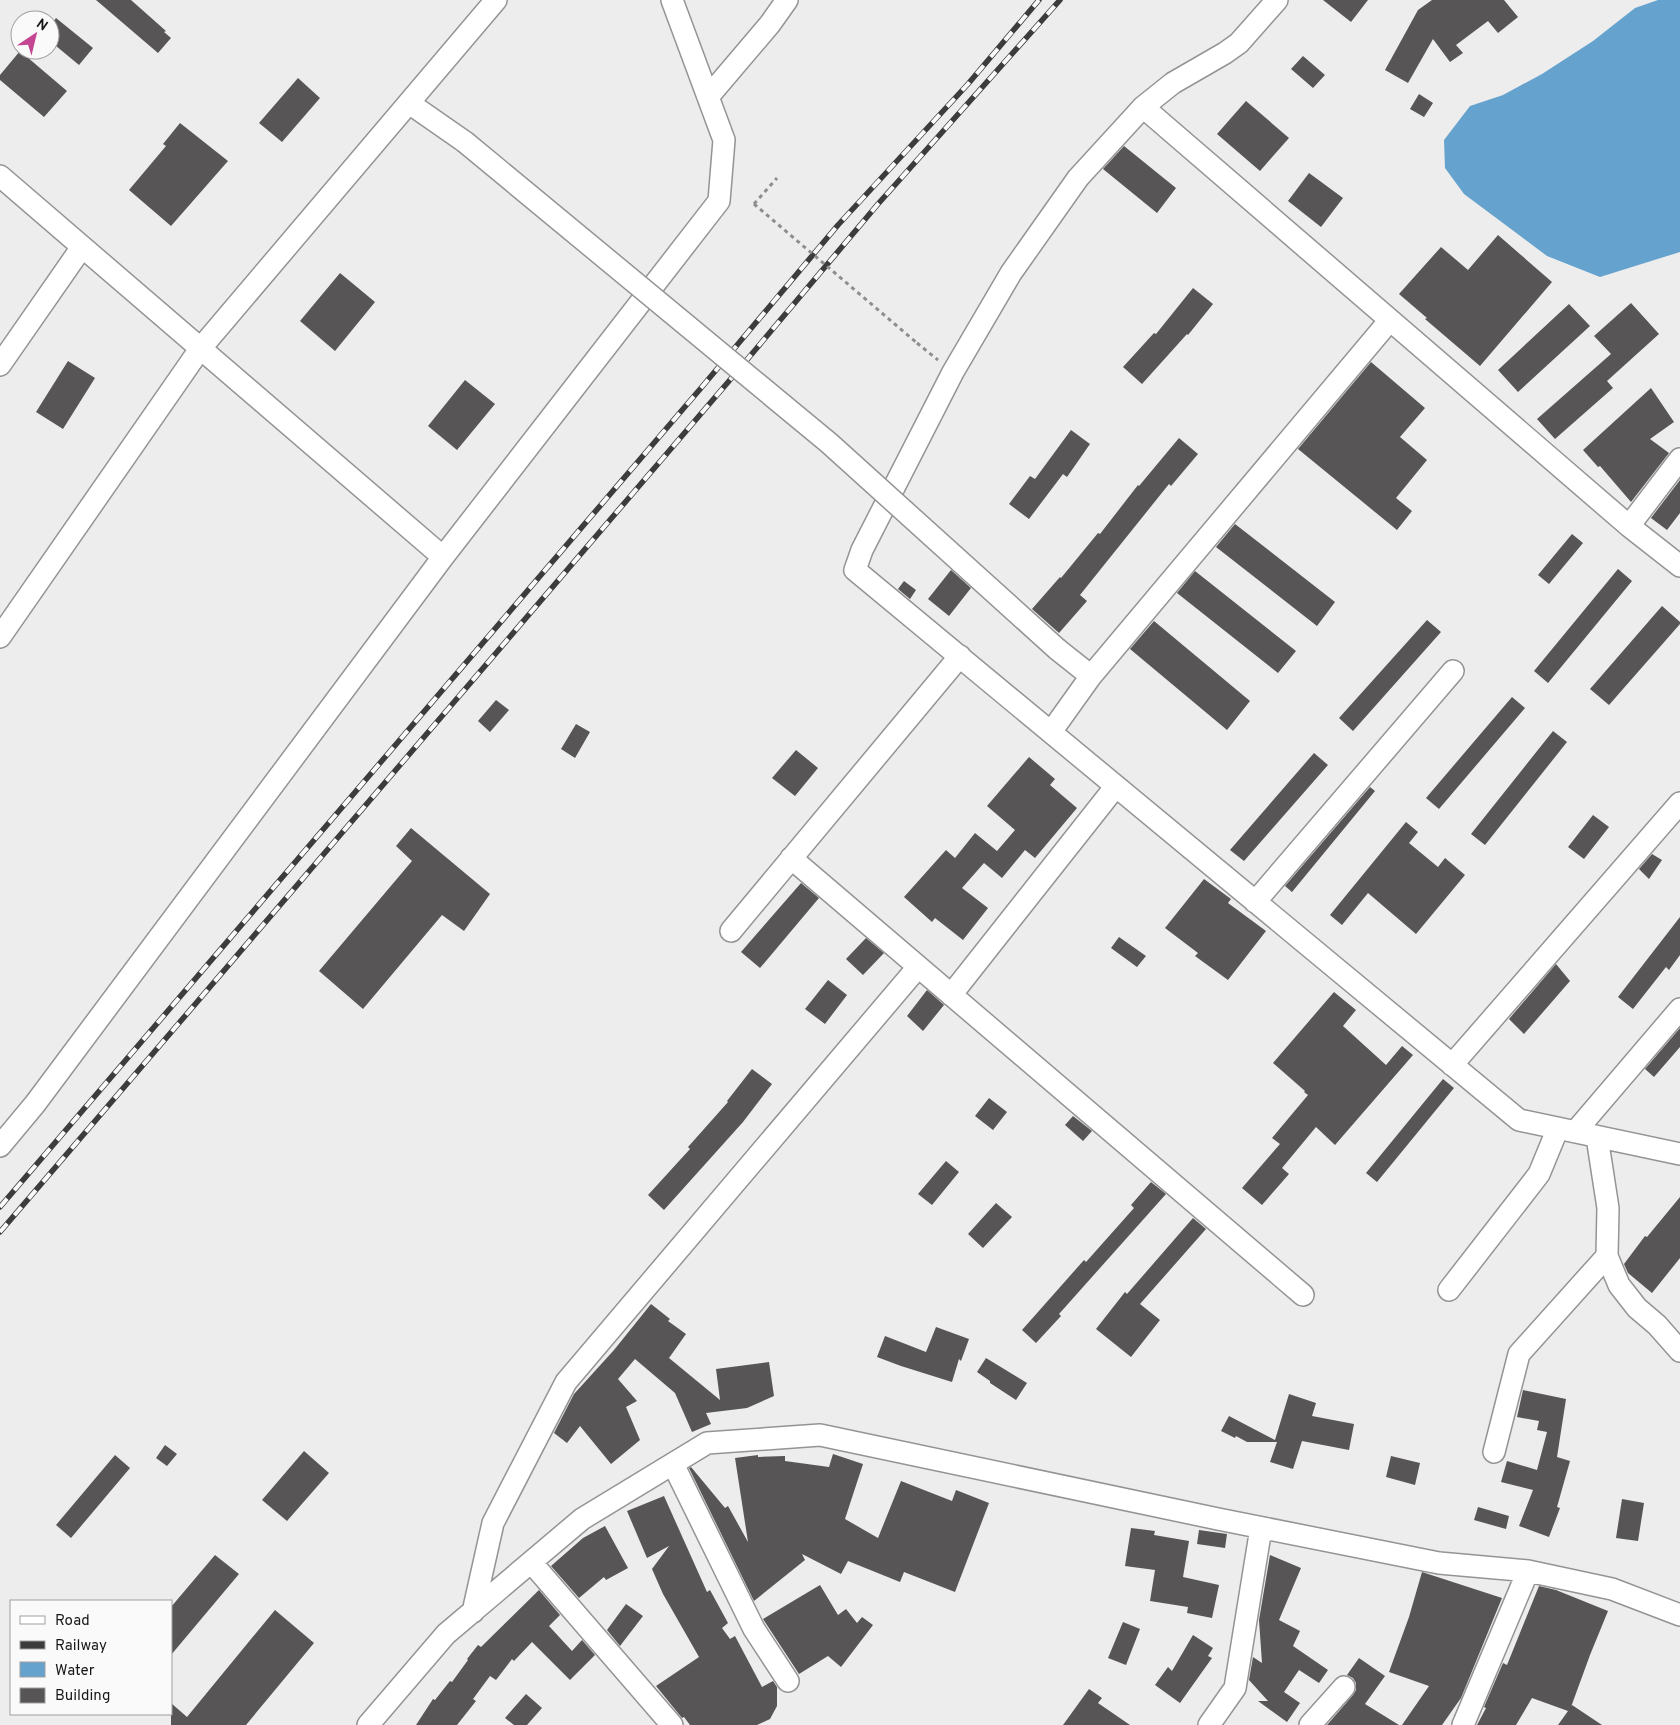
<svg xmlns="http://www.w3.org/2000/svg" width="1680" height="1725" font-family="Overpass,sans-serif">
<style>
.water{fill:#66a2ce}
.building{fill:#575556}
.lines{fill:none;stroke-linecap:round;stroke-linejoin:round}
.minor-casing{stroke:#949496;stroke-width:24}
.path{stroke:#8e8e8f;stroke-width:3;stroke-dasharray:4 4;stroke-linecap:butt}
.minor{stroke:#fff;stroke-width:21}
.rail-casing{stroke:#3c3c3c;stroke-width:5.5}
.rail{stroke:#fafafb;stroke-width:4;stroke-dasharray:11;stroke-linecap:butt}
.minor-bridge-casing{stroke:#949496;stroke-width:24;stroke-linecap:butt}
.path-bridge{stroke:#8e8e8f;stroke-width:3;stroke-dasharray:4 4;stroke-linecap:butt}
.minor-bridge{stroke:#fff;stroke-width:21}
</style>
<rect width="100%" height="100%" fill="#ededee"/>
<path class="water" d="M1658 0H1680V252L1600 277 1547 256 1464 194 1445 168 1444 140 1470 106 1503 95 1542 74 1593 41 1635 8Z"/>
<path class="building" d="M96 0H131L166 31 164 32 171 38 158 53Z
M1323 0H1368L1351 22Z
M1432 0H1504L1518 17 1498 33 1488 21 1456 45 1463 53 1450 62 1433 39 1408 83 1385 70 1418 10Z
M56 18 93 48 79 65 50 41V26Z
M20 51 67 91 44 117 0 80V75Z
M1303 56 1325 75 1313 88 1291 69Z
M298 78 320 98 282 142 259 123Z
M1419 94 1433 103 1424 117 1410 109Z
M1246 101 1289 138 1260 171 1217 134Z
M180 123 228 161 171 226 129 190 166 146 163 144Z
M1124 146 1176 188 1157 213 1103 169Z
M1309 173 1343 198 1321 227 1288 201Z
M1498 235 1552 282 1480 366 1425 319 1427 318 1399 294 1441 247 1468 270Z
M340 273 375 302 335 351 300 321Z
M1193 288 1213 304 1188 335 1187 334 1142 384 1123 367 1154 333 1156 334Z
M1631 303 1659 334 1607 381 1613 388 1555 439 1537 419 1611 354 1594 336Z
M1569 304 1590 326 1518 392 1498 370Z
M68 361 95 378 63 429 36 412Z
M1371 362 1425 408 1400 437 1427 460 1396 498 1412 511 1397 530 1298 449Z
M465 380 495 404 457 450 428 426Z
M1651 388 1674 422 1650 439 1669 453 1631 502 1600 466 1598 467 1583 450Z
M1071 430 1090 444 1067 477 1063 474 1029 519 1009 504 1030 476 1035 479Z
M1179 438 1198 454 1171 486 1169 484 1080 595 1087 601 1059 633 1032 609 1060 577 1061 578 1098 533 1100 534 1138 485 1139 486Z
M1680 480V513L1667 530 1651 518Z
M1235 524 1335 602 1317 626 1216 547Z
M1572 534 1583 543 1549 584 1538 575Z
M1618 569 1632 581 1548 683 1534 671Z
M951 570 971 588 949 616 928 599Z
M1195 571 1296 651 1278 673 1177 593Z
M904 581 916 590 910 599 898 589Z
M1662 606 1680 622V624L1609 705 1590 689Z
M1427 620 1441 632 1353 731 1339 718Z
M1154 621 1250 701 1227 730 1130 649Z
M1512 697 1525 708 1439 809 1426 798Z
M496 700 509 710 490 732 478 721Z
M576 724 590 732 575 758 561 749Z
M1553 731 1567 742 1485 845 1471 834Z
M796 750 818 768 795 796 772 778Z
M1314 753 1328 765 1244 861 1230 850Z
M1029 757 1055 779 1050 785 1077 808 1035 858 1025 850 1002 878 984 863 962 888 988 908 963 940 935 918 932 922 904 897 946 850 955 858 975 833 997 851 1015 830 987 806Z
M1370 787 1375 791 1292 892 1285 886Z
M1593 815 1609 827 1584 859 1568 847Z
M1406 822 1418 832 1409 843 1438 867 1445 858 1465 875 1416 934 1368 893 1342 925 1330 915Z
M411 828 490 894 464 931 442 915 363 1009 319 971 412 861 396 846Z
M1652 854 1662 860 1649 879 1639 869Z
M1204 879 1231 899 1228 903 1266 931 1228 980 1195 956 1198 953 1165 928Z
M801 883 819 898 760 968 741 952Z
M1680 917V955L1669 970 1666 967 1633 1009 1618 997Z
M1119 937 1146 956 1137 967 1111 948Z
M866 938 884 953 863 975 846 959Z
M1556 964 1570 981 1524 1034 1509 1019Z
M828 980 847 995 825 1024 805 1009Z
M927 990 944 1005 923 1031 907 1016Z
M1334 992 1356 1010 1343 1026 1386 1065 1402 1046 1413 1055 1335 1145 1316 1127 1282 1168 1289 1174 1262 1205 1242 1188 1280 1144 1272 1138 1308 1095 1304 1092 1305 1091 1273 1063Z
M1680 1028V1047L1654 1077 1645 1069Z
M752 1069 772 1084 743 1122 664 1210 648 1195 690 1149 688 1147 728 1102 727 1101Z
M1443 1079 1454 1088 1377 1182 1366 1173Z
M989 1098 1007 1112 993 1130 975 1116Z
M1073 1116 1092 1131 1083 1141 1065 1125Z
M946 1161 959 1172 932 1205 918 1194Z
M1151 1182 1166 1194 1059 1314 1061 1316 1036 1343 1022 1330 1084 1260 1086 1262 1134 1208 1131 1205Z
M1680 1197V1258L1652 1293 1628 1273 1624 1264 1645 1236 1647 1237Z
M996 1203 1012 1217 983 1248 968 1234Z
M1193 1218 1206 1229 1140 1304 1160 1320 1131 1357 1096 1329 1125 1292 1127 1294Z
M651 1304 670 1319 668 1321 686 1334 669 1358 720 1400 716 1369 769 1362 774 1396 747 1408 706 1413 711 1424 692 1432 675 1393 635 1359 618 1379 637 1401 626 1407 640 1440 611 1464 580 1426 567 1443 554 1433 574 1394 614 1350Z
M936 1327 969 1339 961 1361 959 1359 952 1382 901 1366 877 1357 885 1336 926 1352Z
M986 1358 1027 1383 1016 1400 990 1383V1381L977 1372Z
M1523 1390 1566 1399 1557 1457 1570 1461 1557 1507 1560 1508 1549 1537 1519 1526 1533 1490 1501 1482 1507 1461 1537 1470 1547 1432 1537 1430 1539 1421 1517 1417Z
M1289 1394 1316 1403 1312 1416 1354 1424 1349 1450 1302 1441 1293 1469 1270 1462 1277 1442H1247L1236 1436 1235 1438 1221 1431 1229 1416 1275 1440Z
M165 1445 177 1454 167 1466 156 1458Z
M304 1451 329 1473 287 1521 262 1500Z
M833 1454 863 1464 845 1519 878 1538 901 1481 952 1501 956 1490 989 1503 955 1592 904 1572 900 1582 848 1561 841 1574 802 1554 805 1560 754 1601 689 1468 691 1467 725 1508 728 1506 748 1542 735 1458 758 1455V1457L785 1456V1461L829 1467Z
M115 1455 130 1468 71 1538 56 1525Z
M1391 1456 1420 1463 1415 1485 1386 1477Z
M664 1496 707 1592 710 1590 728 1623 722 1628 730 1639 735 1636 762 1687 773 1681 777 1687V1706L770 1719 757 1725H690L684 1717 682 1718 656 1686 699 1657 663 1594 652 1569 669 1546 647 1558 627 1511Z
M1622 1499 1644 1503 1638 1541 1616 1538Z
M1478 1507 1509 1516 1506 1529 1474 1520Z
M605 1526 628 1568 606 1580 604 1577 579 1598 551 1566 583 1538Z
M1131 1528 1155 1531 1154 1535 1189 1541 1183 1577 1219 1585 1212 1618 1187 1613 1188 1607 1150 1601 1155 1570 1125 1566Z
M1199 1530 1227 1534 1225 1548 1197 1544Z
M215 1555 239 1574 171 1655V1607Z
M1270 1555 1301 1568 1279 1620 1300 1631 1293 1646 1328 1670 1319 1683 1299 1670 1284 1692 1300 1703 1287 1722 1258 1701H1268L1249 1680 1253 1657 1262 1663 1259 1620Z
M1422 1572 1502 1598 1461 1698 1442 1725H1402L1429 1686 1389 1672 1409 1617Z
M820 1585 838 1615 846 1609 857 1623 862 1617 873 1625 841 1667 828 1656 799 1674 763 1619Z
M1539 1586 1556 1590 1608 1611 1590 1655 1571 1707 1572 1705 1602 1725H1558L1568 1711 1532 1698 1516 1725H1477L1486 1708 1484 1707 1503 1663 1507 1665Z
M539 1590 560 1615 549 1626 572 1651 582 1640 595 1655 570 1680 532 1642 514 1661 512 1659 496 1680 490 1676 473 1699 476 1701 457 1725H416L433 1699 435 1700 450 1681 452 1682 468 1660 467 1659 478 1645 481 1647Z
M626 1604 643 1616 620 1646 607 1630Z
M275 1610 314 1643 246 1725H171V1703L187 1717Z
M1123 1622 1140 1629 1126 1665 1108 1658Z
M1193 1635 1213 1648 1208 1656 1212 1658 1180 1703 1155 1685 1168 1667 1172 1671Z
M1359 1658 1385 1676 1365 1704 1399 1725H1327L1353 1695 1356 1690V1683L1353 1678 1347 1675Z
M1089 1689 1102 1698 1098 1703 1130 1725H1063Z
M526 1694 542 1708 527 1725H514L505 1718Z"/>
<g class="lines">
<defs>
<path id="minor" d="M1277 0 1239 43 1225 53 1173 83 1143 107 1078 178 1011 273 953 372 862 550 855 570 1519 1120 1680 1154
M708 97 770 24 787 0
M409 103 465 142
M1143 107 1629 526 1680 566
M0 176 443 557
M0 365 82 247
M1629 526 1680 459
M0 637 200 349 496 0
M1057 649 1091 676 1390 320
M1051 732 1091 676
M791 858 1303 1295
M1255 902 1453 671
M731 931 960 656
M951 995 1116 786
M1452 1065 1680 803
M1575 1132 1680 1009
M0 1146 35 1104 443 557 719 201 724 140 672 0
M1607 1256 1619 1285 1637 1308 1657 1325 1680 1351
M1449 1290 1539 1174 1558 1128
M1494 1452 1519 1354 1607 1256 1608 1208 1597 1137
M673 1464 754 1629 788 1681
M531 1562 672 1725
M473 1612 493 1523 566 1382 918 967
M368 1725 446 1634 582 1519 707 1443 820 1435 1218 1519 1439 1563 1528 1571 1612 1589 1680 1615
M1209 1725 1235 1688 1261 1528
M1310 1725 1344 1687
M1463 1725 1528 1571"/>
</defs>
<use href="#minor" class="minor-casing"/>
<path class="path" d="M754 204 777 178
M917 343 938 360"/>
<use href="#minor" class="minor"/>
<defs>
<path id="rail" d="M0 1207 701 388 838 225 968 84 1039 0
M0 1232 729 381 878 204 1060 0"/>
</defs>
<use href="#rail" class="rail-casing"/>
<use href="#rail" class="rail"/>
<defs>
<path id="minor-bridge" d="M465 142 829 443 1057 649"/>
</defs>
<use href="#minor-bridge" class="minor-bridge-casing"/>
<path class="path-bridge" d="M754 204 917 343"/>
<use href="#minor-bridge" class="minor-bridge"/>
</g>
<rect x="10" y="1600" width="162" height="115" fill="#fafafb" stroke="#9f9fa0"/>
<rect x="20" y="1616" width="25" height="8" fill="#ffffff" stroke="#9f9fa0"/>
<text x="55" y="1625" font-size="15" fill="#171717">Road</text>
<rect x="20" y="1641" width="25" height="8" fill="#3c3c3c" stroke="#9f9fa0"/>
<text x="55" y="1650" font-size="15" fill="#171717">Railway</text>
<rect x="20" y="1662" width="25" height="15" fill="#66a2ce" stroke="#9f9fa0"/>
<text x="55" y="1675" font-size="15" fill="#171717">Water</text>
<rect x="20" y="1688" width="25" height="15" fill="#575556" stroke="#9f9fa0"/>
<text x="55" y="1700" font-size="15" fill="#171717">Building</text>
<g transform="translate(35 35) rotate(35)"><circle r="24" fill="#fafafb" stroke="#9f9fa0"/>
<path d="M0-4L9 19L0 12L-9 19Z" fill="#c44692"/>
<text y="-8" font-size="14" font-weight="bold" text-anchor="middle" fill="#171717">N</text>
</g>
</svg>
